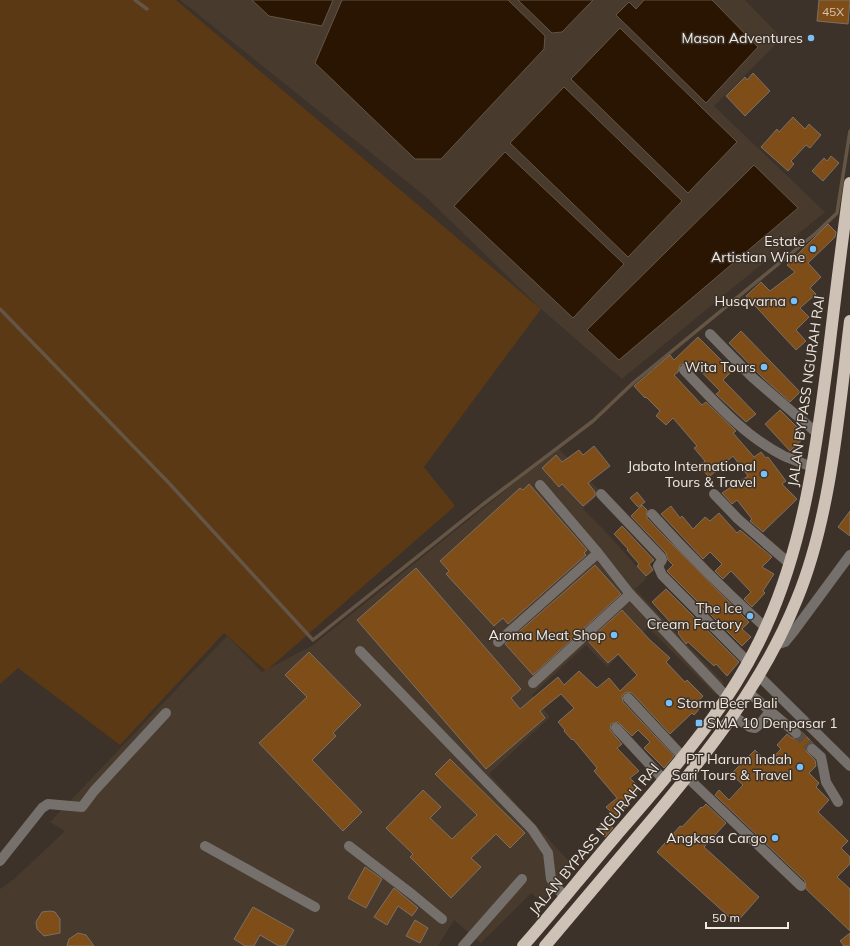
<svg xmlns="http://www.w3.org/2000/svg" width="850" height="946" font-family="Mulish,sans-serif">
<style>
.built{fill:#483a2d}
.green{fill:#5b3914}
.water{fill:#291501;stroke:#655545}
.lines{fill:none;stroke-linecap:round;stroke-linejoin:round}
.stream{stroke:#655545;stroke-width:3.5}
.building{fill:#7f4e18;stroke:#7b7066}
.minor-tunnel{stroke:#574e45;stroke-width:10;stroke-dasharray:10 5;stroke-linecap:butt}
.minor{stroke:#75706b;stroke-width:10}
.highway{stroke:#cec1b6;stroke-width:12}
.poi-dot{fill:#79bff8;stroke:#3c3229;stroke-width:1.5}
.labels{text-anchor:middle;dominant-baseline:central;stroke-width:3;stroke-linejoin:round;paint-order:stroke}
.number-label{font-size:12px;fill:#d4c3b1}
.poi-label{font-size:14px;fill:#f0eae4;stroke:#3c3229;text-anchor:end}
.street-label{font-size:14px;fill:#f0eae4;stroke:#3c3229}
</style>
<rect width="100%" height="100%" fill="#3c3229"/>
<path class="built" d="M180 0H745L782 38 714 106 825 212 622 379 541 309 426 197Z
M558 448 601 492 583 509 607 533 647 578 635 589 724 683 716 695 648 627 607 667 586 645 532 695 550 717 489 774 574 867 542 902 531 893 481 943 454 920 438 946H0V889L14 879 65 831 50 822 227 636 262 672 313 645Z"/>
<path class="green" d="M0 0H176L541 309 424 467 455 506 266 671 224 633 120 745 18 668 0 684Z"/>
<path class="water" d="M252 0H333L322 26 269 16Z
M342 0H508L545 36 544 49 441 159H415L315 63Z
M518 0H593L562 32 552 33Z
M644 0H712L758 47 706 103 616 15 629 2 636 9Z
M620 28 737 142 688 193 571 79Z
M564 87 682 201 628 257 510 143Z
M505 152 624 264 573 318 454 206Z
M754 165 798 208 619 360 587 330Z"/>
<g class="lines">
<path class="stream" d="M135 0 147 9
M0 309 168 482 313 640 482 505 593 421 633 383 816 233 837 213 850 131"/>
</g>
<path class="building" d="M819 0H850L848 24 817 21Z
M753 73 770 91 745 116 726 96 745 77 747 80Z
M793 117 805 129 809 124 821 135 810 148 806 145 791 161 794 164 788 171 761 147 777 129 779 132Z
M831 156 839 163 823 181 812 171 824 158 827 161Z
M828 224 836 232 835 237 808 263 821 277 810 288 816 294 800 308 809 317 796 330 806 341 796 350 746 296 761 282 770 291 795 272 787 265Z
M741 331 800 392 790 402 762 377 729 343Z
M698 337 732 371 723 380 756 414 746 422 716 394 720 391 691 361 687 364 680 365 678 372 674 375 702 405 706 402 736 431 733 433 754 457 761 452 766 458 768 457 786 481 782 484 797 499 763 532 750 521 752 519 737 500 732 504 722 493 748 476 733 456 709 477 699 466 705 461 694 448 697 446 673 418 666 425 656 416 660 411 646 397 645 398 634 386 670 355 674 360Z
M780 410 806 436 790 451 765 424Z
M594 446 610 466 588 483 595 492V496L583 506 562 484 559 487 542 468 556 455 562 462 579 450 583 455Z
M529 484 587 550 584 553 586 555 508 624 503 618 494 626 446 574 449 571 440 561 520 488 523 490Z
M637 492 645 502 638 507 630 498Z
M642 505 647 510V518L661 533 749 622 742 629 751 637 742 646 667 571 673 565 668 560 666 553 631 516Z
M671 506 680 518 682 516 693 529 705 517 710 521 719 513 737 533 740 530 772 557 762 567 774 574 763 591 765 593 752 607 744 599 751 592 731 571 723 579 715 571 722 564 710 552 703 559 661 514Z
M850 511V536L838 527Z
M622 526 654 560 649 564 653 570 646 576 637 566 639 564 627 550 628 549 614 534Z
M595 565 621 594 533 675 505 644Z
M416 568 521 689 511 698 520 709 558 677 564 685 579 671 597 688 609 678 620 691 637 675 618 654 608 663 588 641 622 610 650 640 670 658 666 662 685 682 687 680 703 696 697 703 701 707 694 715 692 713 670 734 632 693 626 692 622 696 623 702 674 756 664 768 644 748 650 742 638 730 632 736 618 722 611 724 610 730 622 744 617 748 639 771 630 778 640 788 625 804 627 806 615 816 606 807 617 798 594 771 597 768 573 739 572 740 564 731 565 730 558 722 574 708 561 694 540 711 545 718 486 769 357 620Z
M666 589 739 662 727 676 716 664 714 666 688 642 686 644 678 633 679 632 652 602Z
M309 652 361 705 333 733 336 736 312 760 362 812 343 831 259 743 307 697 285 675Z
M802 732 813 743 807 745 806 751 815 760 816 766 809 773 819 783 816 787 829 800 818 812 848 841 841 848 850 857V864L837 877 850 889V931L806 889 805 881 715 795 719 790 729 800 743 785 731 774 755 750 768 763 781 749 777 745 787 734 792 738 798 739 801 737Z
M450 759 525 833 510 848 496 834 471 858 481 867 451 898 410 857 413 854 386 828 423 790 441 807 430 818 452 839 477 815 435 774Z
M706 804 726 823 704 847 759 897 736 923 657 852 680 826 682 827 701 807 702 808Z
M606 820 613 828 605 837 597 829Z
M365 867 382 879 366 908 348 898Z
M394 888 418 908 412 916 398 906 387 925 374 917Z
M253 907 294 930 285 946H279L260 935 254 946H245L234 939Z
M50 911 55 912 60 919V933L44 936 37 929 36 922 42 912Z
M415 920 428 928 420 943 406 936Z
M78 933 86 935 94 946H67L69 939Z
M850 933V946H844L840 941Z"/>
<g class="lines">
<path class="minor-tunnel" d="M796 733 812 749"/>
<path class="minor" d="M710 334 752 377 818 434
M684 370C714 401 744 436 784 456 793 460 803 463 812 467
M540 485 598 553 630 594 726 696
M601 494 661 557 662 560 658 566 662 575 748 662
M714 494 738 519 790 564
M652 514C688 554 726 592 766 628
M498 642 598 553
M775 645 785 642 794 631 850 555
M360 651 532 829 548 853 551 879 565 898
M758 675 850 766
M533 683 630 594
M748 692 796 733
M628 698 682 756
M733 716 750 727 755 728 760 724 771 710
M616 728 664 780
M812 749 821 757 826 782 838 802
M687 777 801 886
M205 846 315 907
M349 846 413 895 442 919
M0 861 42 808 48 804 82 807 94 791 166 713
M463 946 522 879"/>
<path class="highway" d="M523 946C555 910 584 873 615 837 670 773 730 707 765 629 804 544 816 450 828 358 835 299 842 241 850 183
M545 946C581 903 618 860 654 817 710 750 764 681 797 599 831 517 839 410 850 321"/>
</g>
<g class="poi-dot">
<circle cx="811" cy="38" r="4"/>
<circle cx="813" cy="249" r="4"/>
<circle cx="794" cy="301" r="4"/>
<circle cx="764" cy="367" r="4"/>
<circle cx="764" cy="474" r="4"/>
<circle cx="750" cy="616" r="4"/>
<circle cx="614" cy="635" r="4"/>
<circle cx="669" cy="703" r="4"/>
<rect x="695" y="719" width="8" height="8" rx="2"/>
<circle cx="800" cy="767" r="4"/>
<circle cx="775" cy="838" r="4"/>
</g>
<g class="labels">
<g class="number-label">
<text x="833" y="11">45X</text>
</g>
<g class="poi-label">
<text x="803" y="38">Mason Adventures</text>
<text x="805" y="241">Estate<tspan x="805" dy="16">Artistian Wine</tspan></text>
<text x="786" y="301">Husqvarna</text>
<text x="756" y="367">Wita Tours</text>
<text x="756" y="466">Jabato International<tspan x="756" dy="16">Tours &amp; Travel</tspan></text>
<text x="742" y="608">The Ice<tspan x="742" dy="16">Cream Factory</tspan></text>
<text x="606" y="635">Aroma Meat Shop</text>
<text x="677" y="703" text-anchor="start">Storm Beer Bali</text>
<text x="707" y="723" text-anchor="start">SMA 10 Denpasar 1</text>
<text x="792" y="759">PT Harum Indah<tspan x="792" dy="16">Sari Tours &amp; Travel</tspan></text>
<text x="767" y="838">Angkasa Cargo</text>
</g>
<g class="street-label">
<text transform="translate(806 391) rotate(-82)">JALAN BYPASS NGURAH RAI</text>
<text transform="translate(594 839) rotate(-50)">JALAN BYPASS NGURAH RAI</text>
</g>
</g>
<path d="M706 922v6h82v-6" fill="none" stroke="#f0eae4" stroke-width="2"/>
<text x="712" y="922" font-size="12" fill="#f0eae4" stroke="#3c3229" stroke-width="3" paint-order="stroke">50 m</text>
</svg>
